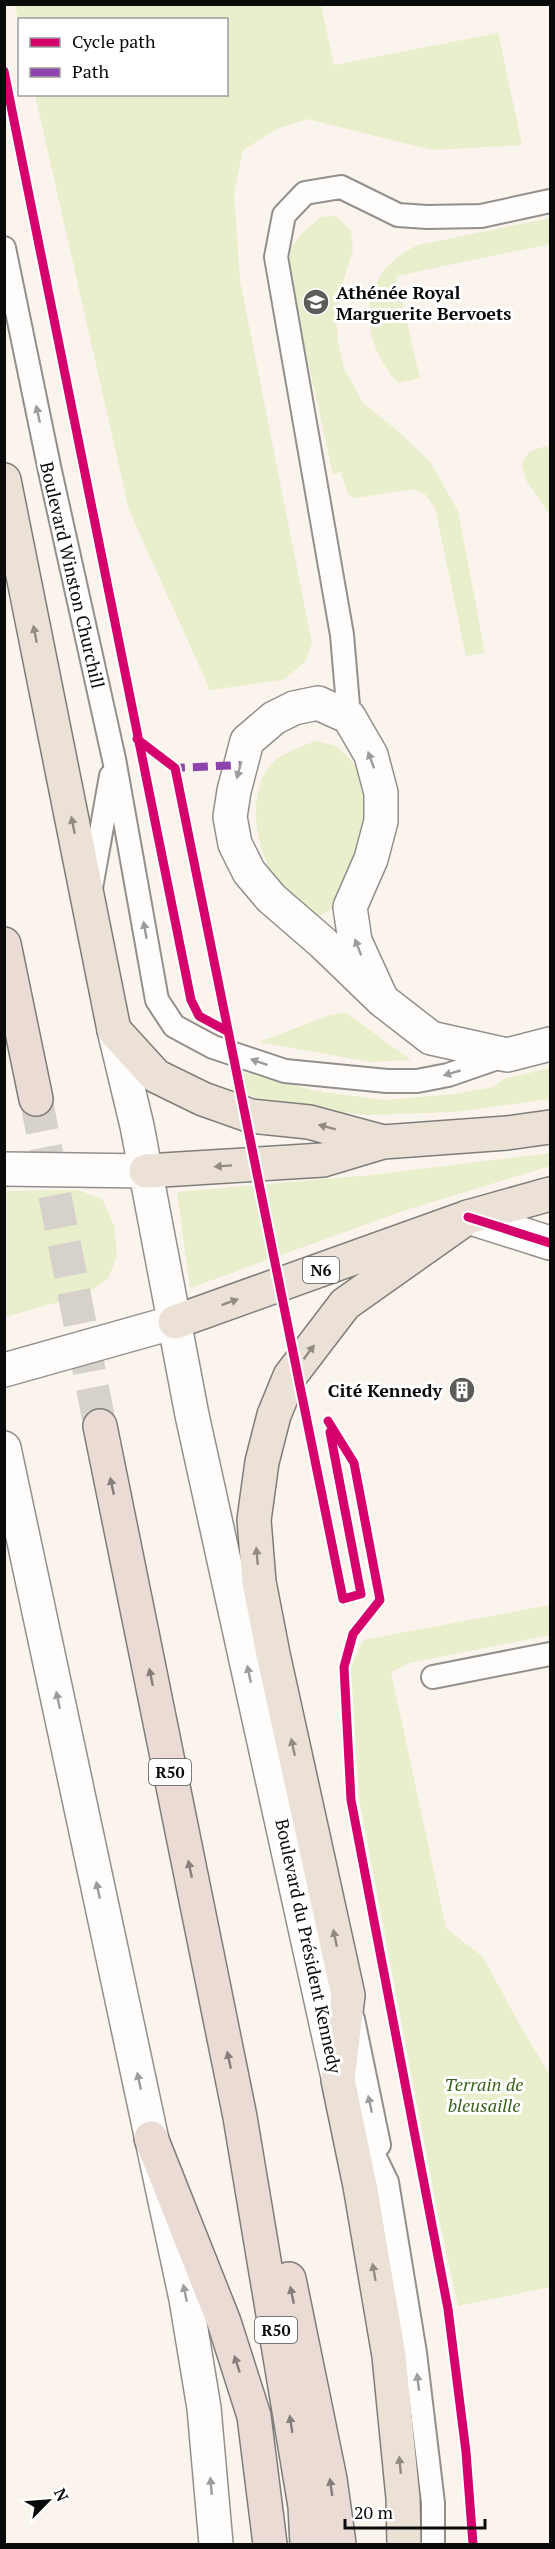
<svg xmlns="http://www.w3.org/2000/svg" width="555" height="2549" font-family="'PT Serif',serif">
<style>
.green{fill:#e9eecc}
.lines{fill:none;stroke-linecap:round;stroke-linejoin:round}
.trunk-tunnel{stroke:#d6d1cb;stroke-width:33;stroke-dasharray:33 16;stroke-linecap:butt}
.service-casing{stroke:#928f8c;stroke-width:26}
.minor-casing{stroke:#928f8c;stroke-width:36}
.tertiary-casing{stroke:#928f8c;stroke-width:36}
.primary-casing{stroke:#7f7d7a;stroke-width:36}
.trunk-casing{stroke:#7f7d7a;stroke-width:36}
.service{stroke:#fefdfc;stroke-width:22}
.minor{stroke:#fefdfc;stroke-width:33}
.tertiary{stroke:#fefdfc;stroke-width:33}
.primary{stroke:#ece1d6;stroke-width:33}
.trunk{stroke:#eadcd4;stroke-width:33}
.quiet{stroke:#8e44ad;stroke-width:8;stroke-dasharray:15 8;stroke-linecap:butt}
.cycleway-casing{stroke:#fff;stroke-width:13}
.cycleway{stroke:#d6006c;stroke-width:9}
.oneway{fill:#9c9c9b}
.oneway2{fill:#928b84}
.oneway3{fill:#857e79}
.labels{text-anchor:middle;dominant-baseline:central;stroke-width:6;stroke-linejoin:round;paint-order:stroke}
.shield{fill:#fff;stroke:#545454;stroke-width:1.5}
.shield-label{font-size:16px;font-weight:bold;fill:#0a0a0a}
.poi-label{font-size:18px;font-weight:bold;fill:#0a0a0a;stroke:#fff;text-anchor:start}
.street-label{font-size:18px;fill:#0a0a0a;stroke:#fff}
.park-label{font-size:18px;font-style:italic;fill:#3a621a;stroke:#fff}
</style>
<rect width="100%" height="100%" fill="#faf4ed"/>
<path class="green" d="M15 5H321L334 65 498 33 522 145 432 150 307 119 277 129 243 150 234 193 240 281 312 643 305 662 283 680 210 690 129 510 35 95 226 94V20H20L19 24Z
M336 216 351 230 353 250 340 292 336 317 338 342 344 368 363 403 399 432 430 462 458 511 485 653 466 656 435 508 425 494 412 489 356 498 348 494 341 472 333 474 288 271 291 247 306 229 321 217Z
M550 218V244L396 276 420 378 398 383C356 336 357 273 418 245Z
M546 446 550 450V515L527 482 521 463 530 451Z
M316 741 336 746 350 759 366 782 371 820 338 906 317 917C305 906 287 896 278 883 257 853 246 800 268 768 278 754 300 747 316 741Z
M346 1013 411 1060 370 1062 259 1042 330 1015Z
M550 1068V1099L454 1112 367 1115 281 1106 231 1089 240 1071 316 1091 385 1100 454 1094 493 1087 504 1079Z
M550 1153V1166L403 1211 190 1288 177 1192 371 1175Z
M78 1190 102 1199 114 1225 117 1256 108 1279 84 1295 5 1317V1191Z
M550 1605V1635L409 1663 391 1672 446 1928 483 1957 522 2029 550 2075V2287L458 2306 438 2215 359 1798 351 1667 363 1640Z"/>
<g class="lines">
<path class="trunk-tunnel" d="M36 1099 100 1426"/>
<defs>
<path id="service" d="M4 248 50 471 114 759 157 1000 174 1026 213 1047 285 1071 387 1081H417L448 1075 506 1055
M349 717 342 635 276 257 284 215 305 193 341 187 398 215 427 217 481 216 550 201
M91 888 111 776
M433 1677 550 1654
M353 2019 379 2145
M354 2114 387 2182 415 2353 433 2503V2544"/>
<path id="minor" d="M382 1000 355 941 350 907 371 859 381 821V793L371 755 349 717 318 703 294 708 274 718 247 741 234 791 230 817 235 844 249 872 271 898 323 943 382 1000 431 1038 507 1055 550 1044
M468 1217 550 1243"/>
<path id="tertiary" d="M114 1030 137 1126 192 1415 337 2073
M4 1169 146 1171
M4 1370 175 1322
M4 1448 186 2299 204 2408 216 2544"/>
<path id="primary" d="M4 480 114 1030 156 1076 203 1099 251 1116 309 1122 383 1142
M146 1171 323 1160 383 1142 507 1133 550 1127
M175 1322 468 1217 550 1194
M404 2544 403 2498 389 2356 360 2186 338 2080 348 1995 273 1654 259 1582 254 1520 262 1462 274 1415 290 1376 345 1304 468 1217"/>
<path id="trunk" d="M4 944 36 1099
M100 1426 240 2117 305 2506 307 2544
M151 2138 224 2322 254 2416 270 2544
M289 2279 330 2479 339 2544"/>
</defs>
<use href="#service" class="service-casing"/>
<use href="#minor" class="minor-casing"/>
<use href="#tertiary" class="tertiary-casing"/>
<use href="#primary" class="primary-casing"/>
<use href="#trunk" class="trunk-casing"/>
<use href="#service" class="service"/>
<use href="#minor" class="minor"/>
<use href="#tertiary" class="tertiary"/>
<use href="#primary" class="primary"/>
<use href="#trunk" class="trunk"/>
<path class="quiet" d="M176 773 175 768 240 765"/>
<defs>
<path id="cycleway" d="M4 71 191 1000 199 1016 225 1030
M137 739 175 768 343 1599 361 1594 330 1432
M468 1217 550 1243
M328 1421 354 1463 380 1600 353 1634 344 1667 351 1800 448 2309 466 2452 473 2544"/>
</defs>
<use href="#cycleway" class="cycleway-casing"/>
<use href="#cycleway" class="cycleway"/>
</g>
<defs><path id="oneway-solid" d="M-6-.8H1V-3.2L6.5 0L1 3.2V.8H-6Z" transform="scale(1.5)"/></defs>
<g class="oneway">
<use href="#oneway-solid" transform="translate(38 414) rotate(-102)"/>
<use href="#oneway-solid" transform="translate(371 760) rotate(-110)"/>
<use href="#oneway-solid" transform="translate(239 770) rotate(105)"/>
<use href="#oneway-solid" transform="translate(145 930) rotate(-100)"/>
<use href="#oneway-solid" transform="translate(358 947) rotate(-111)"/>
<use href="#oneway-solid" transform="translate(259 1062) rotate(-161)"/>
<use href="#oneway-solid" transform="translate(452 1073) rotate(164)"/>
<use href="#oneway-solid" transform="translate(249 1674) rotate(-102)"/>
<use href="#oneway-solid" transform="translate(58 1700) rotate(-102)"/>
<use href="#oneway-solid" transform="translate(98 1890) rotate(-102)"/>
<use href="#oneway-solid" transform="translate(139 2081) rotate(-102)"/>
<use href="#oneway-solid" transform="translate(370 2104) rotate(-102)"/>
<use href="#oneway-solid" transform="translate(185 2293) rotate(-102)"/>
<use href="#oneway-solid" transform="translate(418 2382) rotate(-97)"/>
<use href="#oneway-solid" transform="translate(211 2486) rotate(-95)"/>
</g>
<g class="oneway2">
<use href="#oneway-solid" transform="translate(35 634) rotate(-101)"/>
<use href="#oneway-solid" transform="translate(73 825) rotate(-101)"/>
<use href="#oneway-solid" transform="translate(327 1127) rotate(-165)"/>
<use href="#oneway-solid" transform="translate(223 1166) rotate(176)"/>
<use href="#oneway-solid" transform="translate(230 1302) rotate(-20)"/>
<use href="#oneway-solid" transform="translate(309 1352) rotate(-53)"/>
<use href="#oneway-solid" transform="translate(257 1556) rotate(-95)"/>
<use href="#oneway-solid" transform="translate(293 1747) rotate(-102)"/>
<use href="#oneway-solid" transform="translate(335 1938) rotate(-102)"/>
<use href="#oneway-solid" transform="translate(374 2272) rotate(-100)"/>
<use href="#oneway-solid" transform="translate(400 2465) rotate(-96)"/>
</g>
<g class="oneway3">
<use href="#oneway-solid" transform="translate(112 1486) rotate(-102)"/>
<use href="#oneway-solid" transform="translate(151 1677) rotate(-102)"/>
<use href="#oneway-solid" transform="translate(190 1869) rotate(-102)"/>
<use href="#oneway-solid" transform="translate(229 2060) rotate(-102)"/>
<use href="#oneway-solid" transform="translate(292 2295) rotate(-102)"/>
<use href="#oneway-solid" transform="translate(237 2364) rotate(-108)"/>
<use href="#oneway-solid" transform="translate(291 2424) rotate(-99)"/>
<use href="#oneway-solid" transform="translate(331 2487) rotate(-98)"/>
</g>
<defs>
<symbol id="school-disc" viewBox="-11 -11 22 22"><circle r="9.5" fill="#5e5c59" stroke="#fff"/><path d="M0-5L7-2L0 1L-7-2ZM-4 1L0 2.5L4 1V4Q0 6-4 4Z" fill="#fff"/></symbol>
<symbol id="building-disc" viewBox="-11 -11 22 22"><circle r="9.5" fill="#5e5c59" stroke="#fff"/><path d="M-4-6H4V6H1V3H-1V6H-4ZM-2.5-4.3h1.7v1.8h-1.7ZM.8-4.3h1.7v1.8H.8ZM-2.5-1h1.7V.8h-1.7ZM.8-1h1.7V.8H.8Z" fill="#fff"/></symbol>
</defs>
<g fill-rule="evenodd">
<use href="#school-disc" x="301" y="287" width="30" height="30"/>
<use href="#building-disc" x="447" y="1375" width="30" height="30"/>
</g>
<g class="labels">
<g class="shield">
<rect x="303" y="1257" width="36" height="26" rx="4.5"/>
<rect x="149" y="1759" width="42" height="26" rx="4.5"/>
<rect x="255" y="2317" width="42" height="26" rx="4.5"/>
</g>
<g class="shield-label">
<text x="321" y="1270">N6</text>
<text x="170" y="1772">R50</text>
<text x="276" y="2330">R50</text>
</g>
<g class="poi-label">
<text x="336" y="292">Athénée Royal<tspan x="336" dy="21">Marguerite Bervoets</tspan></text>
<text x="442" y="1390" text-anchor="end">Cité Kennedy</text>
</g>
<g class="street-label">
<text transform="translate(73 575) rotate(77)">Boulevard Winston Churchill</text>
<text transform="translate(309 1946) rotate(78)">Boulevard du Président Kennedy</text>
</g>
<g class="park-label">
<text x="484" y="2084">Terrain de<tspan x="484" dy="21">bleusaille</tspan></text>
</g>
</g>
<rect width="555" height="2549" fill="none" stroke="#0a0a0a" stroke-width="12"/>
<rect x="18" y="18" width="210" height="78" fill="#ffffff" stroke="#9d9d9d" stroke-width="1.5"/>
<rect x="30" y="38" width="30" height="9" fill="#d6006c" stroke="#9d9d9d" stroke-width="1.5"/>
<text x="72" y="48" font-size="18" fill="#0a0a0a">Cycle path</text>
<rect x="30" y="68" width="30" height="9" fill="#8e44ad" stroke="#9d9d9d" stroke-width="1.5"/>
<text x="72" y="78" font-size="18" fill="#0a0a0a">Path</text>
<g transform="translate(48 2501) rotate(65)" stroke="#ffffff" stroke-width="4.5" paint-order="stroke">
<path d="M0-4.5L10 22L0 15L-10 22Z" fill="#0a0a0a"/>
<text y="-9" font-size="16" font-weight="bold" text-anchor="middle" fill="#0a0a0a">N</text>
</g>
<path d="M345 2519v9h140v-9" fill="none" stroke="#0a0a0a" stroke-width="3"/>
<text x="354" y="2519" font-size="18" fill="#0a0a0a" stroke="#ffffff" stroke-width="4.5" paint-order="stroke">20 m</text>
</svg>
